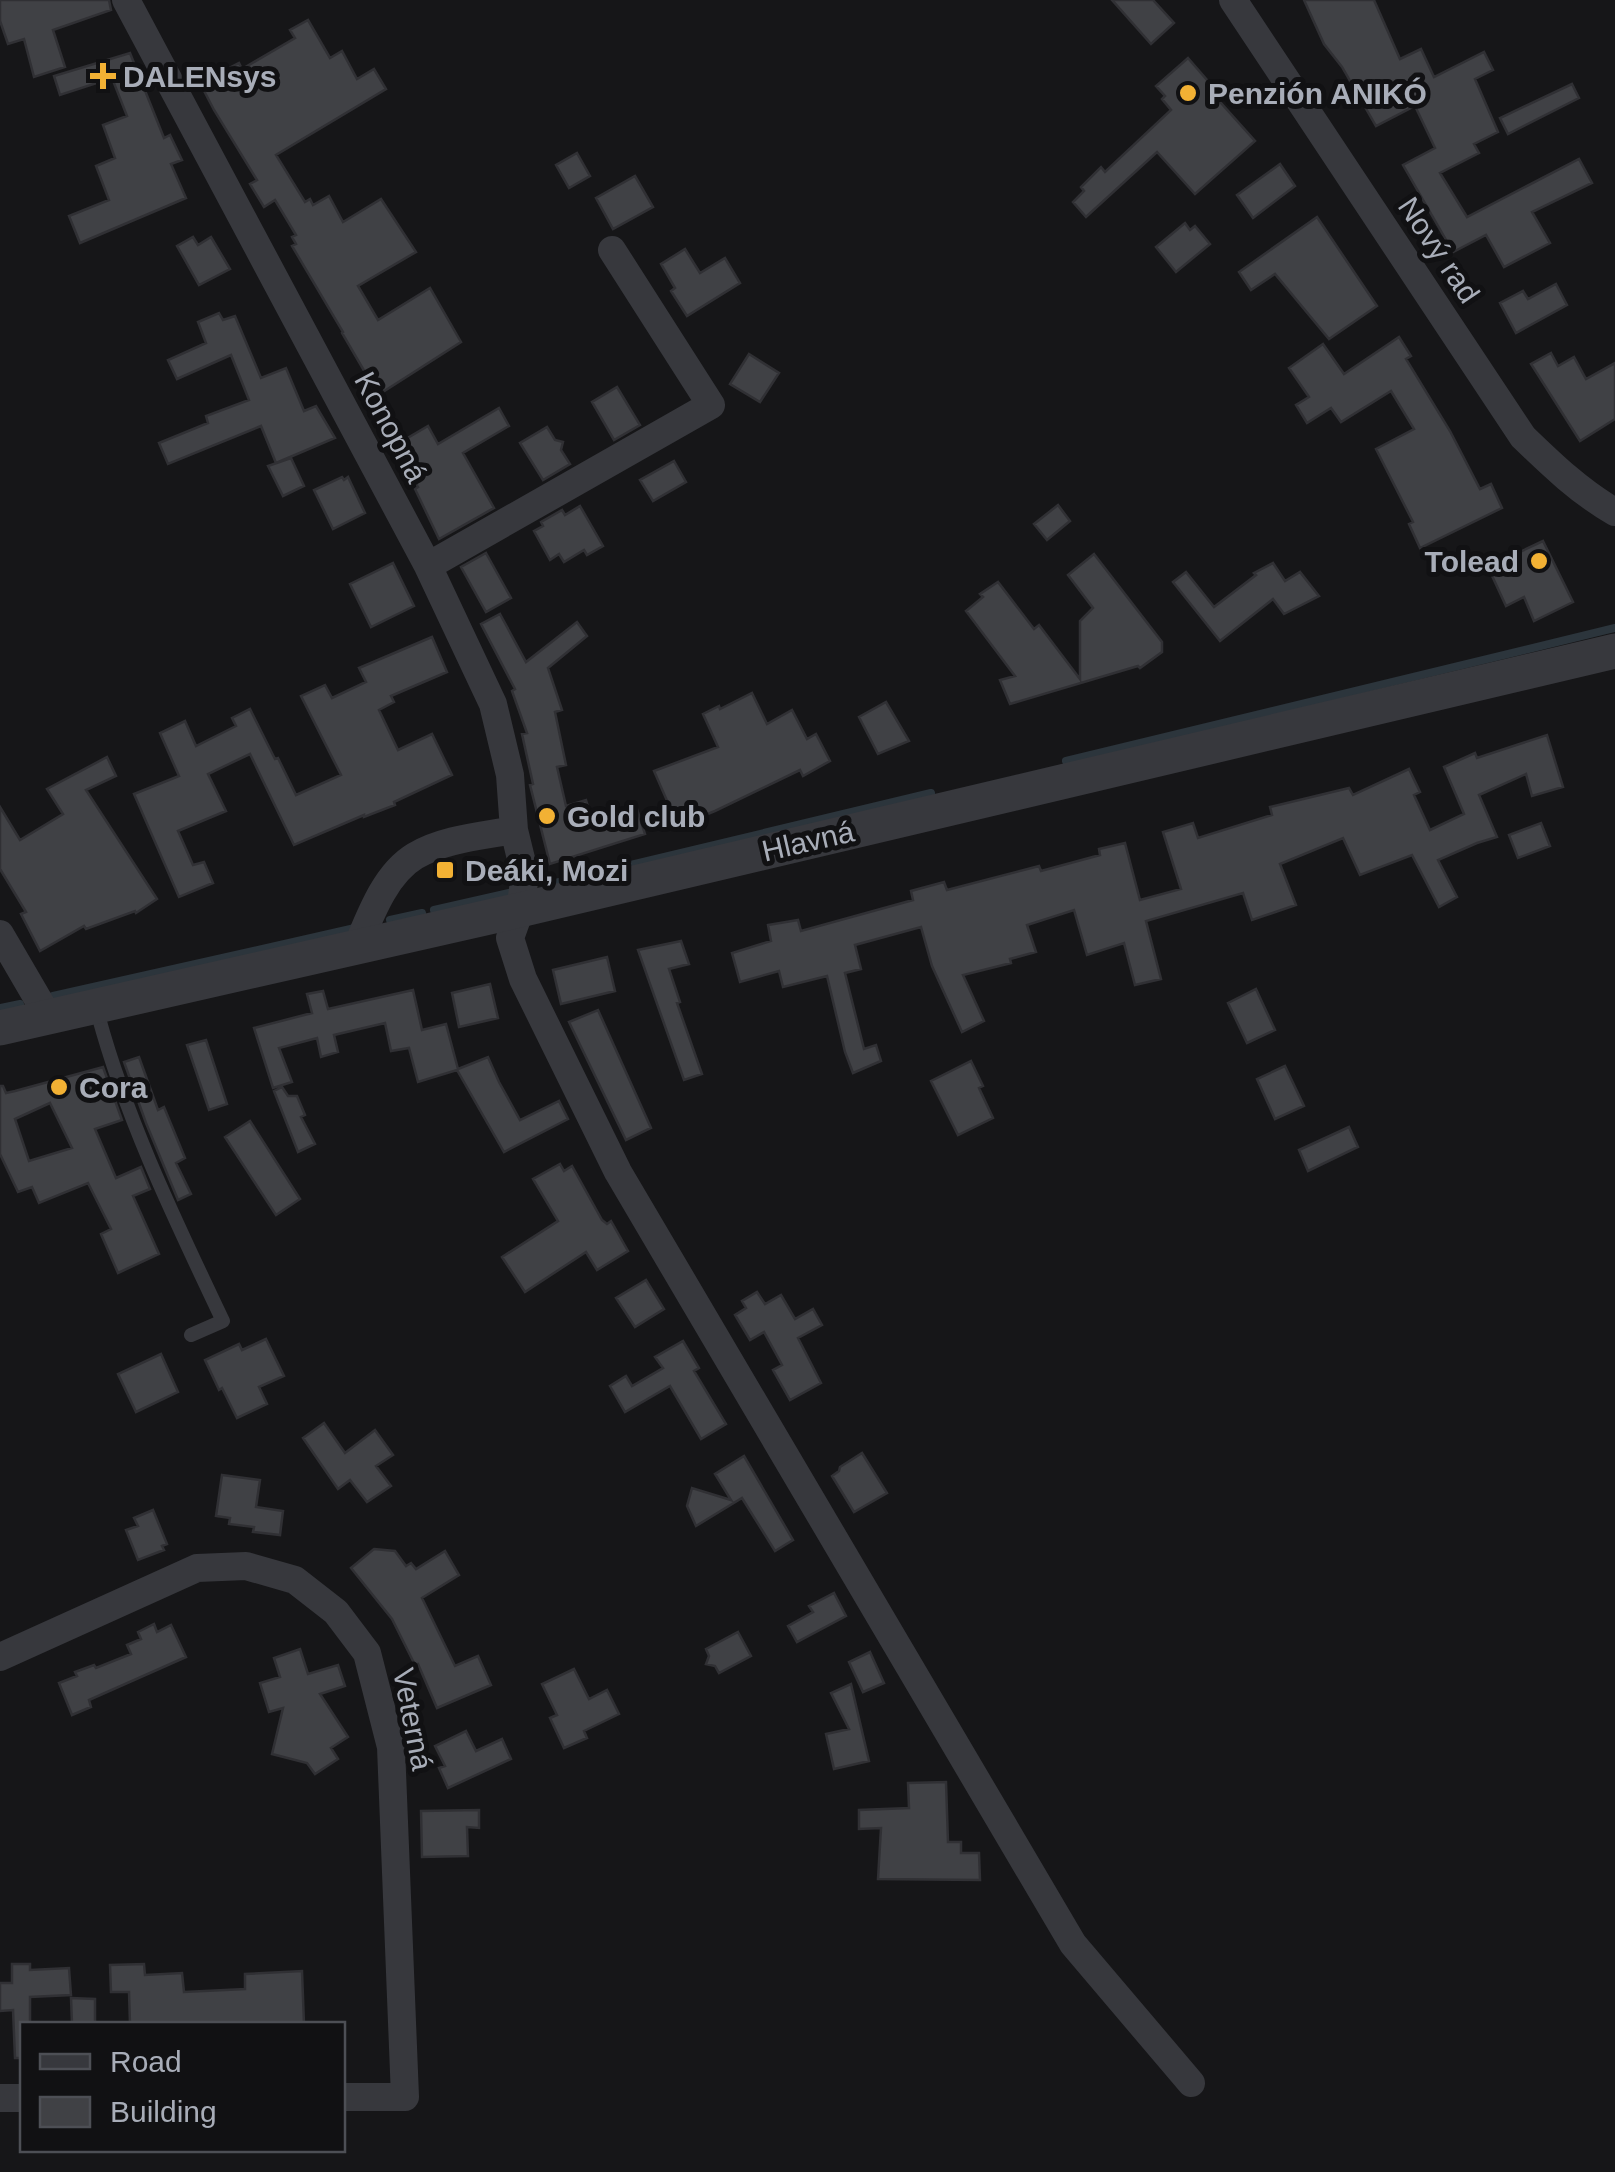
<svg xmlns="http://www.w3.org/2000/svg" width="1615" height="2172" font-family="Helvetica,sans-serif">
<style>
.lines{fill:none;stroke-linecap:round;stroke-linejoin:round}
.stream{stroke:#2c353c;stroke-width:8}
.building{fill:#404145;stroke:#303034;stroke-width:2.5;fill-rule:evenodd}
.service{stroke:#37383d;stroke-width:14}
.minor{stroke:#37383d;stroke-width:28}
.tertiary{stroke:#37383d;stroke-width:35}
.poi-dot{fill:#f2b134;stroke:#111113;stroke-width:4}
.labels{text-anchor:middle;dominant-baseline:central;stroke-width:10;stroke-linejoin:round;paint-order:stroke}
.poi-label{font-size:30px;font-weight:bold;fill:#a8adb8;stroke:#111113;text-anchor:start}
.street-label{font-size:30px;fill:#a8adb8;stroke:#111113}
</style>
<rect width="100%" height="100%" fill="#161618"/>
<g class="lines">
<path class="stream" d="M1066 761 1615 628
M551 884 931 793
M434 910 509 893
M390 920 422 913
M53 996 355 928
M0 1008 20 1004"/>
</g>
<path class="building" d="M0 0H109L111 10 53 30 65 67 34 77 24 39 8 44 0 21Z
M1112 0H1153L1174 23 1151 44Z
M1304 0H1374L1400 59 1421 49 1434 77 1484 52 1493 70 1475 79 1498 132 1474 144 1479 153 1440 173 1467 217 1579 159 1592 183 1532 212 1550 243 1504 267 1486 235 1453 252 1403 165 1435 148 1415 106 1376 126 1342 67 1324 44Z
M308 20 330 58 342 51 357 79 374 69 386 89 276 155 305 202 310 199 313 205 329 196 343 222 381 199 416 252 358 286 378 320 430 288 461 342 375 397 362 377 366 374 342 333 343 332 292 246 296 244 292 237 296 235 275 200 264 207 250 184 257 180 214 110 200 83 239 63 242 69 295 38 290 30Z
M130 53 164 138 170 135 182 160 171 164 186 198 80 243 69 216 109 200 96 166 115 158 103 125 127 116 112 78 60 95 54 76Z
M1188 58 1208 81 1218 89 1213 94 1255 141 1195 194 1157 152 1086 217 1073 202 1084 191 1081 187 1101 167 1105 172 1171 110 1162 99 1165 96 1156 86Z
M1572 84 1579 98 1508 134 1500 118Z
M577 153 590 176 569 188 556 165Z
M1280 164 1295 186 1253 218 1237 195Z
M635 176 653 207 613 229 596 198Z
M1317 217 1377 306 1329 339 1275 274 1251 290 1239 272Z
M1185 223 1190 230 1195 226 1210 244 1176 272 1156 247Z
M193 237 198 245 211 237 230 269 199 285 177 246Z
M685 249 700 273 725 258 740 283 687 316 671 291 675 288 661 264Z
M1556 284 1567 305 1516 333 1500 303 1523 291 1528 299Z
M219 313 223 320 235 316 261 378 286 368 304 411 316 406 335 438 276 463 261 426 168 464 159 443 208 423 206 416 249 400 231 355 177 379 168 360 206 343 198 322Z
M1399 337 1411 356 1406 359 1450 431 1480 489 1491 484 1502 508 1420 548 1409 524 1413 522 1376 449 1414 429 1391 391 1341 422 1331 408 1307 423 1296 405 1309 397 1289 368 1323 344 1344 374Z
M1551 353 1558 366 1574 357 1586 379 1615 363V419L1580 441 1531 364Z
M749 354 779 373 760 402 730 384Z
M617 387 640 425 614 440 592 402Z
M499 408 509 426 463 453 494 508 439 539 415 489 418 487 394 446 428 426 438 444Z
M547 427 555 440 563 442 561 450 570 464 543 480 520 443Z
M291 458 304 486 283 496 268 466Z
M674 461 686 482 653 501 640 480Z
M342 477 344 480 348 477 365 513 333 529 314 490Z
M1058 505 1070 521 1047 540 1034 524Z
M580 506 603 546 587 555 584 550 564 562 559 554 550 560 534 531 543 526 541 522 562 510 565 515Z
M1543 541 1573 602 1534 621 1524 597 1506 606 1488 567Z
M486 553 511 598 486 612 461 567Z
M1094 554 1162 642V652L1140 668 1138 666 1010 704 1000 680 1015 676 966 611 983 597 980 594 998 582 1034 629 1039 625 1080 679V621L1093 608 1068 575Z
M393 563 414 606 371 627 350 584Z
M1273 563 1285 581 1300 572 1319 596 1284 614 1273 599 1220 641 1173 582 1186 572 1214 607 1256 575 1254 573Z
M500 614 526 662 577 622 587 636 548 668 562 710 555 712 566 765 557 767 566 806 586 800 593 823 637 809 645 834 550 864 530 785 533 784 522 734 527 733 512 691 515 689 481 624Z
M432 637 447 672 391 696 394 702 379 710 398 750 432 734 452 775 394 802 395 805 364 817V815L294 845 250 754 208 774 226 811 178 831 193 865 204 862 213 883 179 897 134 794 179 776 160 733 185 721 196 746 236 726 232 718 250 709 275 759 278 758 296 795 341 775 301 696 325 685 332 698 366 682 359 668Z
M752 693 767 724 792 710 807 739 816 734 830 761 803 776 800 770 715 811 678 826 654 771 718 747 703 714 719 706 720 709Z
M886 702 909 741 878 754 859 717Z
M1547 735 1563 787 1532 796 1526 774 1479 795 1497 837 1477 843 1438 860 1457 897 1439 907 1412 855 1360 875 1343 838 1280 864 1296 905 1252 920 1243 893 1146 921 1161 979 1135 985 1124 943 1087 955 1074 910 1027 925 1036 952 1010 959 1011 963 963 975 984 1021 962 1032 932 966 921 927 855 945 861 969 845 973 864 1049 876 1045 881 1061 853 1073 845 1052 827 976 783 987 779 971 740 982 732 953 771 941 768 925 798 920 801 931 913 900 911 891 944 882 947 890 1039 866 1041 871 1100 855 1099 849 1125 843 1140 900 1181 889 1163 832 1193 823 1198 838 1272 815 1270 807 1349 788 1353 795 1409 769 1420 792 1414 795 1430 830 1464 814 1444 767 1475 753 1477 758Z
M107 757 116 776 86 790 157 899 136 913 135 911 86 929 84 926 40 951 21 914 26 912 0 869V807L20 840 63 814 47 789Z
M1541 823 1550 846 1518 858 1509 835Z
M681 941 689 964 669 969 680 1002 677 1003 702 1074 684 1080 638 950Z
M607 957 615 991 561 1004 553 970Z
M490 984 498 1018 459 1027 452 993Z
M1256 989 1275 1030 1247 1043 1228 1003Z
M413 990 422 1030 446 1024 458 1069 488 1057 499 1082 520 1120 559 1101 568 1119 504 1152 457 1070 418 1082 409 1048 391 1051 385 1023 334 1035 338 1052 321 1057 317 1038 279 1048 292 1082 273 1088 254 1028 312 1013 307 994 323 991 328 1009Z
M598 1010 651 1128 626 1140 569 1022Z
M206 1040 227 1104 209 1110 187 1045Z
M139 1057 158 1110 164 1107 185 1158 176 1163 191 1194 178 1200 146 1123 124 1062Z
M971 1061 983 1086 979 1088 993 1118 958 1135 931 1081Z
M1285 1066 1304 1106 1275 1119 1257 1079Z
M103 1067 122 1120 95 1129 116 1178 141 1167 150 1189 133 1196 159 1254 118 1273 101 1234 111 1229 88 1183 39 1203 32 1187 18 1192 0 1154V1086H3L6 1093 15 1091ZM50 1103 72 1148 29 1161 15 1119Z
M282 1087 288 1096H297L305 1115 301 1117 315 1144 298 1152 274 1091Z
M250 1121 300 1199 276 1215 225 1137Z
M1349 1127 1358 1147 1308 1171 1299 1150Z
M560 1164 564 1171 572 1166 602 1220 607 1224 611 1221 628 1251 597 1270 586 1252 525 1292 502 1257 558 1221 533 1179Z
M646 1280 664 1309 635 1327 616 1298Z
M757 1292 765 1304 781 1295 795 1319 813 1309 822 1325 798 1338 821 1383 790 1400 773 1370 782 1365 764 1332 750 1340 735 1315 746 1308 742 1301Z
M266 1339 284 1376 259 1387 267 1404 237 1418 222 1388 219 1390 205 1360 239 1344 242 1350Z
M683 1341 699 1368 694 1371 726 1424 701 1439 670 1386 625 1412 610 1386 626 1376 632 1386 663 1368 655 1357Z
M161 1354 178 1392 136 1412 118 1374Z
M324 1423 345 1453 375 1430 393 1455 376 1466 391 1486 367 1502 350 1480 338 1489 303 1438Z
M862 1453 887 1493 854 1512 832 1476 839 1471 840 1467Z
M744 1456 793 1540 775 1551 742 1498 696 1526 687 1506 692 1488 731 1500 715 1474Z
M222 1475 260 1480 256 1507 283 1511 280 1535 253 1532 254 1527 229 1524 230 1518 216 1516Z
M153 1510 167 1544 162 1546 164 1550 138 1560 126 1530 138 1526 134 1518Z
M374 1549 395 1551 406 1566 411 1563 416 1569 445 1551 459 1575 422 1598 455 1666 478 1656 491 1685 437 1708 418 1664 415 1665 392 1619 351 1568Z
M834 1593 846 1616 797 1642 788 1626 813 1612 809 1606Z
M154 1624 157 1632 171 1625 186 1657 89 1700 91 1707 72 1715 59 1683 77 1676 75 1672 94 1665 96 1668 131 1654 127 1645 141 1639 138 1632Z
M738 1632 751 1656 719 1673 715 1666 706 1664 709 1656 706 1649Z
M300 1649 308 1674 338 1665 345 1686 320 1694 348 1737 331 1748 338 1759 315 1774 307 1763 272 1754 283 1708 269 1712 260 1683 280 1677 274 1658Z
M870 1652 884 1683 863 1692 849 1662Z
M574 1669 589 1699 607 1690 619 1714 584 1731 587 1738 564 1748 550 1718 557 1715 542 1684Z
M851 1684 869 1761 834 1769 826 1734 849 1729 831 1693Z
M466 1731 476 1751 502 1739 511 1759 448 1788 439 1768 445 1766 435 1746Z
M946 1782 948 1842H961V1853H979L980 1880 878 1879 881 1828 859 1829V1810L909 1808 908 1783Z
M479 1810V1828L467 1827 468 1856 422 1857 421 1811Z
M12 1964H30V1970L69 1968 71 1995 30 1997V2024H22V2058H15L13 2010 0 2011V1983H12Z
M144 1964 145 1975 182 1973 184 1992 245 1989V1974L302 1971 304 2024H130L129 1992H111L110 1965Z
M71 1998 95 1999V2024H72Z"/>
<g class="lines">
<path class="service" d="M96 1007C124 1115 175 1220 223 1321L191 1335"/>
<path class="minor" d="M126 0 428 566 493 704 510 775 514 830 525 875 520 910 510 938 523 979 618 1172 1073 1944 1191 2083
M1233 0 1523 437C1552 465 1580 492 1615 512
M428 566 711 405 612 250
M0 934 49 1018
M357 947C370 916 385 874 415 856 443 839 482 836 514 830
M0 1657 197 1568 246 1566 295 1580 336 1612 367 1653 391 1747 405 2097H342
M0 2098H22"/>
<path class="tertiary" d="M0 1028 520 910 1615 651"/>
</g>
<g class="poi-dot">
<path d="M98 61h10v10h10v10h-10v10h-10v-10h-10v-10h10z"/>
<circle cx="1188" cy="93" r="10"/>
<circle cx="1539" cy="561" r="10"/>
<circle cx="547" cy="816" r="10"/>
<rect x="435" y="860" width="20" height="20" rx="5"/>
<circle cx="59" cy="1087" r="10"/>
</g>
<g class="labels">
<g class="poi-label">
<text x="123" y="76">DALENsys</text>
<text x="1208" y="93">Penzión ANIKÓ</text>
<text x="1519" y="561" text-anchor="end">Tolead</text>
<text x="567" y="816">Gold club</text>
<text x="465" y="870">Deáki, Mozi</text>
<text x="79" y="1087">Cora</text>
</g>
<g class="street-label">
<text transform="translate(1439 250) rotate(56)">Nový rad</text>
<text transform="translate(391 427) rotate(62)">Konopná</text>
<text transform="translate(808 841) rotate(-13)">Hlavná</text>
<text transform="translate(413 1719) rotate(79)">Veterná</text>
</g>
</g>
<rect x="20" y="2022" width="325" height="130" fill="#111113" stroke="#4d4f55" stroke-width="2.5"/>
<rect x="40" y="2054" width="50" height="15" fill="#37383d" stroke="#4d4f55" stroke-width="2.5"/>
<text x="110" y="2072" font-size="30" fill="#a8adb8">Road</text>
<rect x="40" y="2097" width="50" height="30" fill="#404145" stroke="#4d4f55" stroke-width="2.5"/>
<text x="110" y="2122" font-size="30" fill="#a8adb8">Building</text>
</svg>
